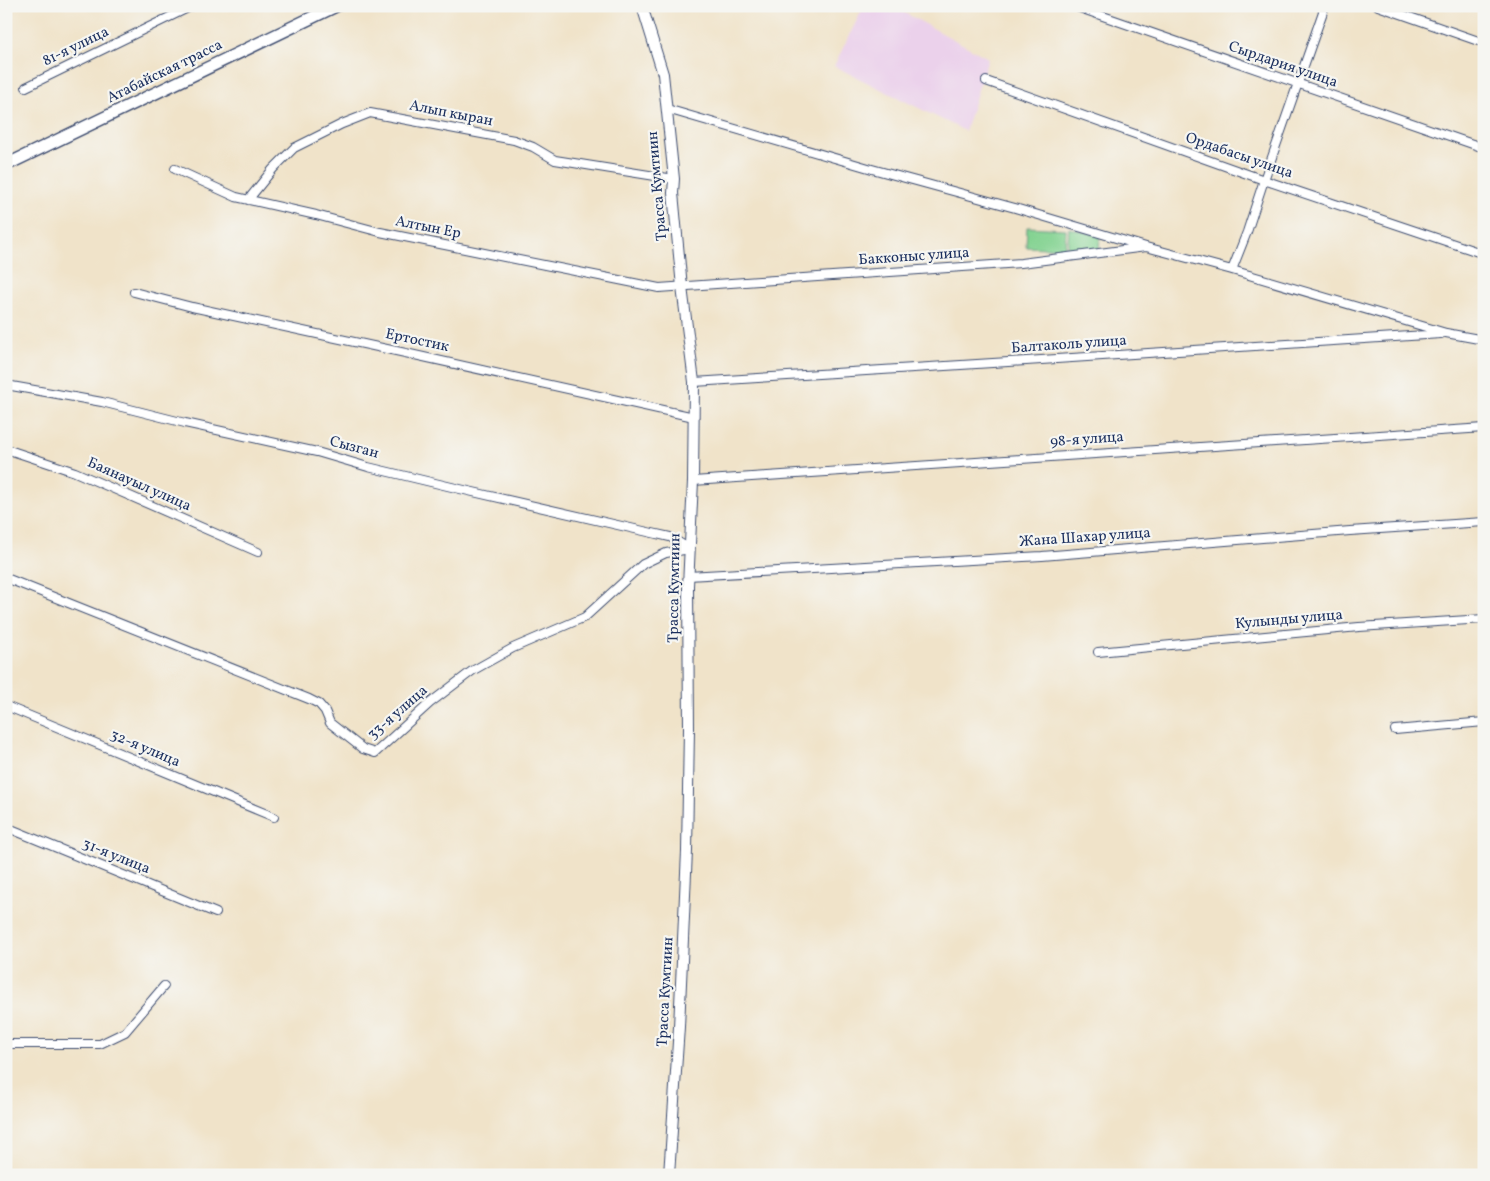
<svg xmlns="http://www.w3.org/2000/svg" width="1490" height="1181" font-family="Vollkorn,serif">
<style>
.built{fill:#ebd1eb}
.green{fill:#84d392;stroke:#508178}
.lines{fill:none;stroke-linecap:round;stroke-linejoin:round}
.minor-casing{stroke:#3b4a6e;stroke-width:10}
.tertiary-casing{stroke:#3b4a6e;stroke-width:12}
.secondary-casing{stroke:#3b4a6e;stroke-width:14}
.minor{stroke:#fff;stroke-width:8}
.tertiary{stroke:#fff;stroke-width:10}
.secondary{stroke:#fff;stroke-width:11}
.labels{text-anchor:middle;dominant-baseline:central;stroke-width:4.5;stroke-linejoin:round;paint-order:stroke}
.street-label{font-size:15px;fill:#1b2f5e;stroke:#f6f6f2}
</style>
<rect width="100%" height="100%" fill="#f6f6f2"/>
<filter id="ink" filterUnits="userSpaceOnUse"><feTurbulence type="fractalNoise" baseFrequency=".02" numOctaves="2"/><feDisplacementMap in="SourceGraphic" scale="10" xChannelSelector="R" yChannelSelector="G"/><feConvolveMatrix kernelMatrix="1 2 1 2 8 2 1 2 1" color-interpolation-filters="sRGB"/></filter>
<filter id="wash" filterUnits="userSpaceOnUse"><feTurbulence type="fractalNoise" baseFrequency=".0096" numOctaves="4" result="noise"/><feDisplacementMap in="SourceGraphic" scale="20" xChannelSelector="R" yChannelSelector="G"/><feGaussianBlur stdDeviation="1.12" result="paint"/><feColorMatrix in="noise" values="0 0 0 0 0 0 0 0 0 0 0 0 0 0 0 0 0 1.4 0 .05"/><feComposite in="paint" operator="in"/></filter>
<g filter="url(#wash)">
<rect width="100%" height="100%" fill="#f0e3c9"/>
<path class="built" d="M864 6H892L988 58 965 131 834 66Z"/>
<path class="green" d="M1027 227 1066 229 1065 249 1026 247Z
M1069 228 1100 236 1099 249 1067 252Z"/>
</g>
<g filter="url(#ink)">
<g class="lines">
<defs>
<path id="minor" d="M1074 6 1484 148
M1378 6 1484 43
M986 81 1264 180 1484 254
M26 87 192 6
M667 109 872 169 1015 208 1146 247 1232 270 1446 333 1484 340
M175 169 236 197 316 215 380 232 659 288 1021 263 1146 247
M248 200 273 169 294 148 342 124 370 113 514 140 533 147 555 160 674 179
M1232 270 1247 232 1264 180 1325 6
M134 292 192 307 410 354 694 417
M694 382C943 365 1192 352 1441 334
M6 385 102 402 185 423 317 452 368 467 460 489 648 532 670 537 690 549
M6 449 75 472 258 552
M693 481 1484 428
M688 576 1042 556 1350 531 1484 522
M6 578 309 699 319 704 325 711 330 723 363 749 375 753 430 703 472 671 513 648 585 617 643 564 666 553 690 549
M1098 652 1359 627 1484 619
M6 706 274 817
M1395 730 1484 722
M6 827 216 913
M6 1044H100L125 1032 164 986"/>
<path id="tertiary" d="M642 6 663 74 674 179 673 193 682 287 694 382 693 481 688 586 689 729 687 851 679 1027 669 1175"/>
<path id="secondary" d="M6 165 336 6"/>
</defs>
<use href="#minor" class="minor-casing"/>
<use href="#tertiary" class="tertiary-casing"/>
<use href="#secondary" class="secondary-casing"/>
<use href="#minor" class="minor"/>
<use href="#tertiary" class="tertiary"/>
<use href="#secondary" class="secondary"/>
</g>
</g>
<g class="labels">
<g class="street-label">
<text transform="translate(76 47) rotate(-26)">81-я улица</text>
<text transform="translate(1283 65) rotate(19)">Сырдария улица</text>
<text transform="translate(165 72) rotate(-26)">Атабайская трасса</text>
<text transform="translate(451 114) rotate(11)">Алып кыран</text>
<text transform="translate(1239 156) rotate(19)">Ордабасы улица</text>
<text transform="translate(658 186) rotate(-95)">Трасса Кумтиин</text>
<text transform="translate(428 228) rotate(11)">Алтын Ер</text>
<text transform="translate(914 257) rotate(-4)">Бакконыс улица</text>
<text transform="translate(417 341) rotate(12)">Ертостик</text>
<text transform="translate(1069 345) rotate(-4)">Балтаколь улица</text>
<text transform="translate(1087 440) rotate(-4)">98-я улица</text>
<text transform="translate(354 448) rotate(15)">Сызган</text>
<text transform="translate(139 485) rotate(24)">Баянауыл улица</text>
<text transform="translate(1085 538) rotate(-4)">Жана Шахар улица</text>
<text transform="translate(675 588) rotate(-89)">Трасса Кумтиин</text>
<text transform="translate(1289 620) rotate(-5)">Кулынды улица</text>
<text transform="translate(398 713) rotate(-41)">33-я улица</text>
<text transform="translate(145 749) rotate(23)">32-я улица</text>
<text transform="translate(116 857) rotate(22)">31-я улица</text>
<text transform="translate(666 992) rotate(-87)">Трасса Кумтиин</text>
</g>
</g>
<rect width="1490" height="1181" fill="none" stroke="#f6f6f2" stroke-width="25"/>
</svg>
